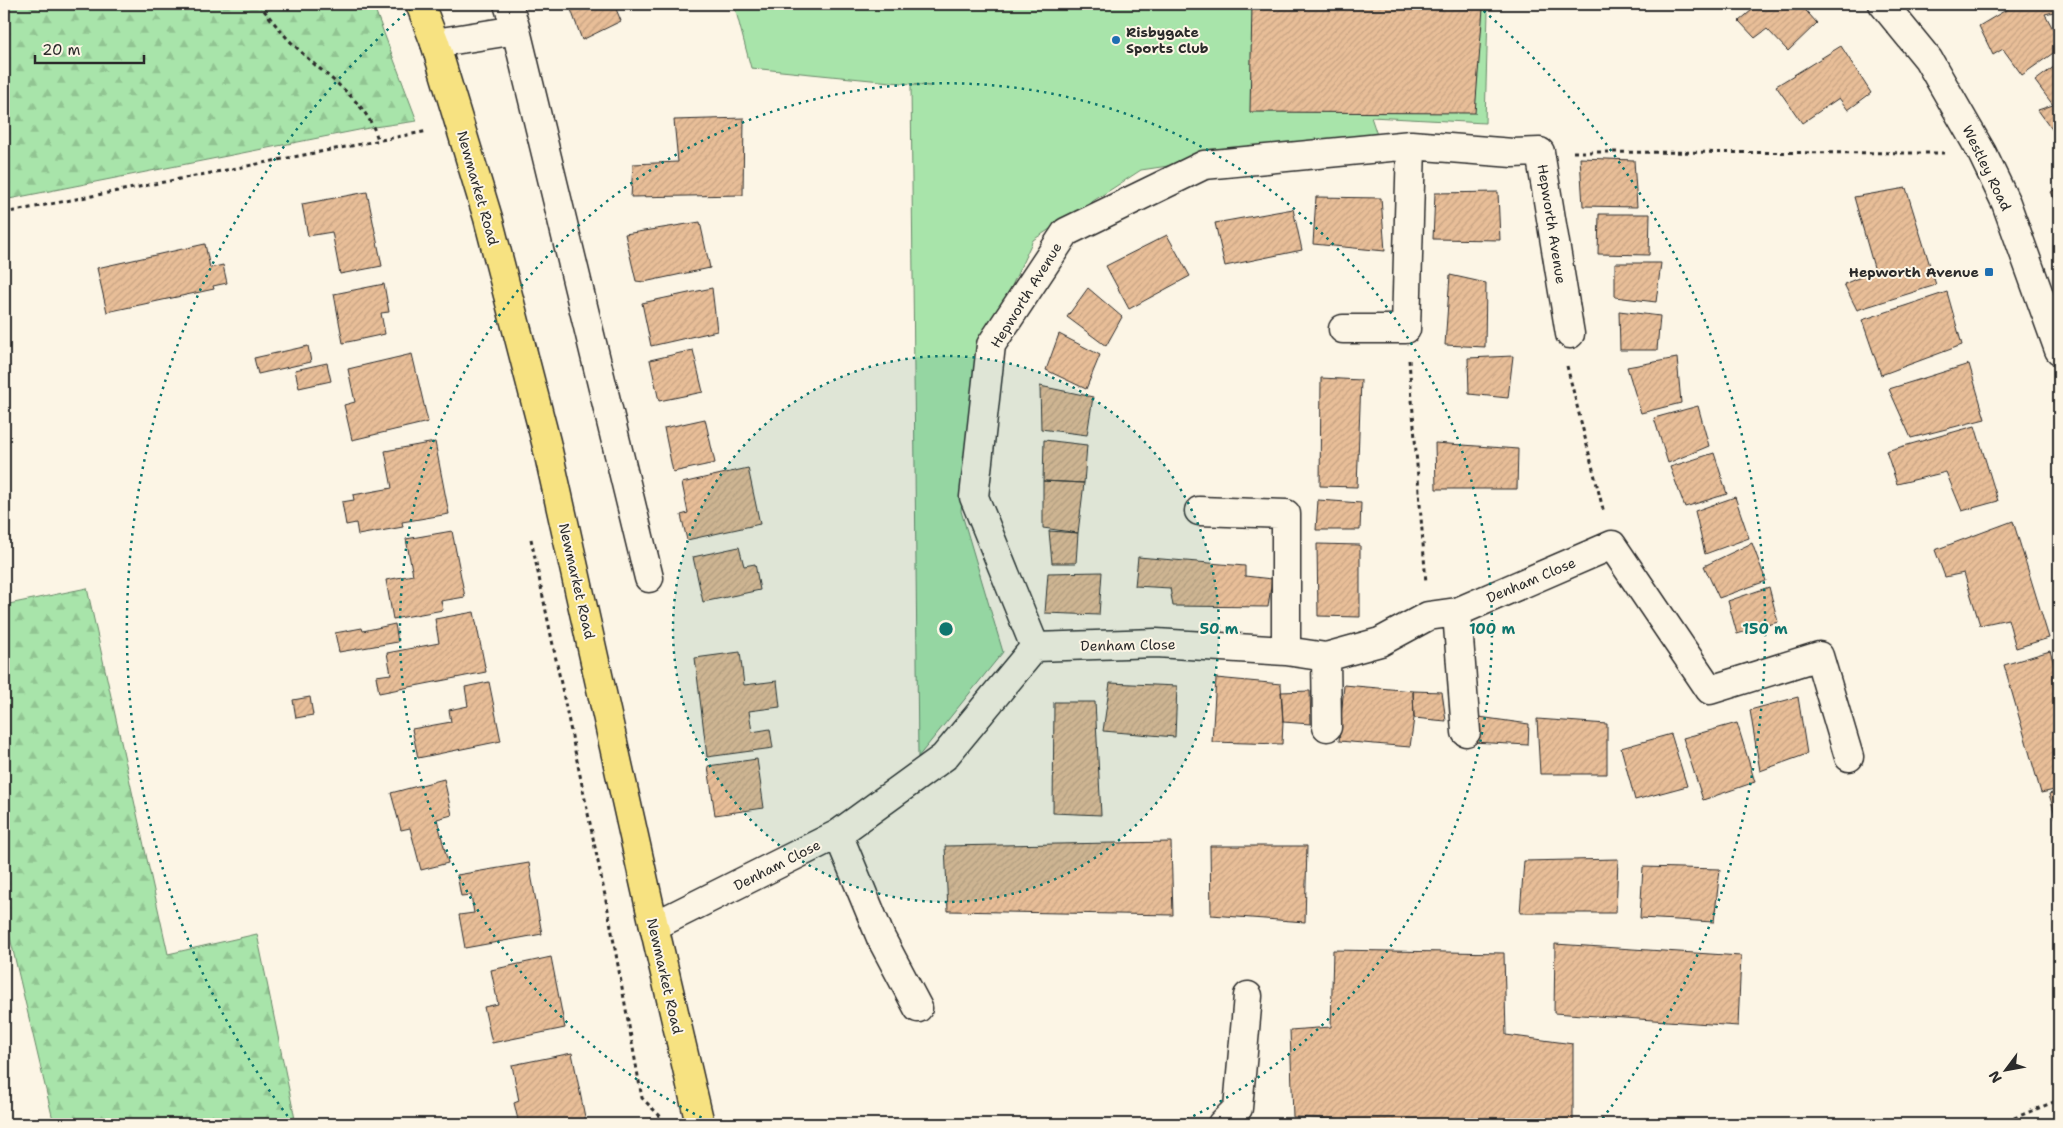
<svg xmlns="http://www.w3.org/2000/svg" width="2063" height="1128" font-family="'Shantell Sans',sans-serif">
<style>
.forest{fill:url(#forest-firs);stroke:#6a886a}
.park{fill:#a8e4aa;stroke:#6a886a}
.building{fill:url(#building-hatch);stroke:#2b2b2b}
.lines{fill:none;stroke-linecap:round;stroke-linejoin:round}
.minor-casing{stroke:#2b2b2b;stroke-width:31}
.major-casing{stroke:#2b2b2b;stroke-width:31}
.path{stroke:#2b2b2b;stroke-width:3;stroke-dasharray:4 4;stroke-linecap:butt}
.minor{stroke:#fcf5e5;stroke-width:28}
.major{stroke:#f7e281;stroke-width:28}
.ring{fill:none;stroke:#0f766e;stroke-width:2.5;stroke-dasharray:2.5 5}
.poi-dot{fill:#1f6fb2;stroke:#fcf5e5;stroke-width:2}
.labels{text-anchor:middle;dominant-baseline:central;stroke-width:4;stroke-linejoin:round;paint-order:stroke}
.poi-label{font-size:14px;font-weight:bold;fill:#2b2b2b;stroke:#fcf5e5;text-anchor:start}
.street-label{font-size:14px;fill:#2b2b2b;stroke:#fcf5e5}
.centre{fill:#0f766e;stroke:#fcf5e5;stroke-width:2.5}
.ring-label{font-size:15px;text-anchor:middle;font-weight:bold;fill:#0f766e;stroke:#fcf5e5;stroke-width:4;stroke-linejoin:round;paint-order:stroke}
</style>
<defs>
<pattern id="forest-firs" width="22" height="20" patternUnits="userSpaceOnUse" patternTransform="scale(1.25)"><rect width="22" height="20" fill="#a8e4aa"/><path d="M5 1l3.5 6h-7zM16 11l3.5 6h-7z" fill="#91c492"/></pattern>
<pattern id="building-hatch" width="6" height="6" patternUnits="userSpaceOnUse" patternTransform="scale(1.25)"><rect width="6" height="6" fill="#e8be98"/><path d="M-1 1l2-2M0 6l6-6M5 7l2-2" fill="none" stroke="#c7a383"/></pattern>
</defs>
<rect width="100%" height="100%" fill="#fcf5e5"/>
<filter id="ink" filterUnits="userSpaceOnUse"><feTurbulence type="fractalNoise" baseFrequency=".02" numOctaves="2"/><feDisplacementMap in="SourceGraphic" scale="10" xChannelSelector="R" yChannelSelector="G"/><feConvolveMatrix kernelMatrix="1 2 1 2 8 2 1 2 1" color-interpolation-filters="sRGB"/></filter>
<g filter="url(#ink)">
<path class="forest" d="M4 4H373L417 121 374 127 4 200Z
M87 588 168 954 257 934 296 1124H54L4 912V605Z"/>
<path class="park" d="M734 4H1484L1488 12 1485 123 1371 117 1377 135 1141 170 1033 240 974 368 961 511 1003 652 918 757 911 85 931 86 751 68Z"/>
<path class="building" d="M569 4H614L621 21 582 40Z
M1252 4H1452V8H1483L1475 113 1250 112Z
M1759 4H1800L1817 23 1788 51 1767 29 1755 38 1739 21Z
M2016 4H2055L2058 11 2045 14 2059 40V49L2022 75 2003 49 1993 55 1979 26Z
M1841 46 1871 93 1848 110 1839 98 1802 123 1776 86Z
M2059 63V139L2038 110 2053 105 2035 81Z
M744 118 743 195 631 197 633 164 678 162 674 120Z
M1580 158 1634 160 1637 207 1583 206Z
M2059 187V206L2051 192Z
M1906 188 1936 285 1857 310 1844 284 1875 271 1854 197Z
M367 192 382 266 340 274 332 232 308 236 302 204Z
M1498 192 1500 240 1433 239 1435 193Z
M1316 197 1381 198 1385 251 1313 244Z
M1293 209 1302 250 1225 266 1215 223Z
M1599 214H1650L1649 255 1598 254Z
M700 222 710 268 644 282 636 281 625 234Z
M1167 235 1190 276 1129 309 1106 266Z
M205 244 210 268 223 265 227 283 213 286 214 289 107 312 97 268Z
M1615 263H1661L1656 302 1615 297Z
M1450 275 1486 283 1485 347 1445 345Z
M384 284 389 312 381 313 385 334 343 343 334 294Z
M712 288 717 331 651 346 642 303Z
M1088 288 1122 317 1106 346 1067 317Z
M1947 292 1962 345 1881 375 1862 320Z
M1619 311 1660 316 1657 350H1620Z
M1059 334 1100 355 1086 389 1046 370Z
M308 346 311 362 258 374 254 358Z
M693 350 703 392 659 401 650 360Z
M412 354 428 422 352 440 344 405 355 402 348 369Z
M1513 356 1508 398 1469 394 1468 358Z
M1677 358 1681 403 1641 413 1627 367Z
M327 363 331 381 299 388 295 370Z
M1969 364 1985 419 1911 438 1889 389Z
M1321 378 1361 380 1357 487 1320 486Z
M1040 386 1093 397 1087 435 1041 429Z
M1698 406 1709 446 1668 463 1654 418Z
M705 419 715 463 673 472 664 428Z
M1975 426 1998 501 1962 511 1946 472 1897 484 1886 451Z
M1044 440 1087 445 1084 483 1043 481Z
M435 442 449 514 402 522 403 527 358 535 356 523 346 525 342 502 354 500 353 495 392 488 385 451Z
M1435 443 1518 449 1517 489H1436Z
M1714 453 1727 494 1685 507 1670 467Z
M748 468 760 524 687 540 681 515 688 513 682 483Z
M1043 481 1084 483 1078 533 1043 528Z
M1735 497 1749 538 1705 554 1695 511Z
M1318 500 1361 503 1360 530H1316Z
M2013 521 2049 638 2016 648 2008 619 1980 625 1964 573 1945 577 1935 550Z
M452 531 465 597 441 601 443 610 393 619 386 580 413 575 406 539Z
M1049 531 1078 533 1076 563H1052Z
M1752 543 1766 581 1719 598 1704 566Z
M1317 544 1360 545V617L1318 616Z
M739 547 744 566 755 564 760 590 703 602 693 557Z
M1138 557 1245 566V576L1272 579 1268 607 1173 606 1170 588 1135 586Z
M1102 572 1099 615 1045 613 1048 573Z
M1769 587 1778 622 1737 634 1728 601Z
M474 612 486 672 379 693 376 676 391 674 387 653 439 643 435 619Z
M395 624 398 642 339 652 335 633 362 628 363 631Z
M2050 651 2059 681V789L2041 793 2004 665Z
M740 652 744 685 777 681 780 707 749 711 752 732 770 729 773 748 707 757 695 658Z
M1216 678 1281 684 1283 722 1282 744 1212 742Z
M489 682 501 741 418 758 412 729 451 722 449 710 468 706 465 687Z
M1110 683 1177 686 1175 737 1103 731Z
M1344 685 1413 691 1414 718 1410 747 1339 741Z
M1310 691 1311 724 1283 722 1281 692Z
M1413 691 1442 692 1446 721 1414 718Z
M310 697 313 715 296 718 293 700Z
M1798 697 1807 754 1760 771 1750 710Z
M1054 702H1095L1101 815 1053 813Z
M1472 716 1529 724 1528 745 1472 742Z
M1537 719 1607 724V774H1540Z
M1737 723 1755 782 1703 800 1683 738Z
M1671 734 1687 786 1635 800 1621 748Z
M757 759 764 808 715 815 708 766Z
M444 779 452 815 437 819 448 863 421 870 410 828 401 830 391 793Z
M2059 791V828L2049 794Z
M1171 842 1173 915 948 911 945 846Z
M1210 846H1307L1305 922 1211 915Z
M1618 859 1616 913H1520L1524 861Z
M529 863 542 934 465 948 459 915 474 913 471 895 461 896 457 875Z
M1643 867 1720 869 1714 922 1640 918Z
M1555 944 1741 956 1738 1026 1554 1013Z
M1333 950 1504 953 1506 1035 1573 1044V1124H1446L1293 1117 1290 1030 1331 1027Z
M551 957 565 1028 492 1043 484 1007 498 1004 491 970Z
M572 1053 586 1122 576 1124H519L514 1103 519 1101 512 1065Z"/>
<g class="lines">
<defs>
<path id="minor" d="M508 4 516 30 649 578
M1883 4 1928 59 1982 153 2006 203 2059 350
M435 43 516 30
M1343 329H1406L1411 145
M1199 511 1286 514V651
M1457 612 1466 732
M1035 647 974 497 991 345 1066 232 1204 165 1411 145 1513 153 1540 152 1570 334
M1326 657 1327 727
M838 834 881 938 918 1008
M654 926 838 834 944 757 1035 647 1156 643 1286 651 1326 657 1380 642 1428 616 1457 612 1612 545 1710 690 1819 656 1849 757
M1222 1124 1238 1108 1248 996"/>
<path id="major" d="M420 4 435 43 488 218 546 442 654 926 700 1124"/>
</defs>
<use href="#minor" class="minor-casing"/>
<use href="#major" class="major-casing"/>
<path class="path" d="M259 4C271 19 283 35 297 48 326 78 366 98 378 140
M1573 152 1944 153
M4 213 428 131
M1409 360 1426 583
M1567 366 1604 513
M531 539 608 910 642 1098 664 1120
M1999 1124 2059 1100"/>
<use href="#minor" class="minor"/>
<use href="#major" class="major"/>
</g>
</g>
<circle cx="946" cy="629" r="273" fill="#0f766e" fill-opacity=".12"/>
<g class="ring">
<circle cx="946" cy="629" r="273"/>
<path d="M715 1124A546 546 0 1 1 1177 1124"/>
<path d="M292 1122A819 819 0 0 1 414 6M1478 6A819 819 0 0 1 1600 1122"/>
</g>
<g class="poi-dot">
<circle cx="1116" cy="40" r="5"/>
<rect x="1984" y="267" width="10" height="10" rx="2.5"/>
</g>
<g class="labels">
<g class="poi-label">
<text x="1126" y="32">Risbygate<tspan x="1126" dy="16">Sports Club</tspan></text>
<text x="1979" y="272" text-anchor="end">Hepworth Avenue</text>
</g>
<g class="street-label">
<text transform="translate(1987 168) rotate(64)">Westley Road</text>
<text transform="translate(478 188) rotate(74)">Newmarket Road</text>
<text transform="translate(1552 224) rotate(81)">Hepworth Avenue</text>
<text transform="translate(1026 295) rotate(-58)">Hepworth Avenue</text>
<text transform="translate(1531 580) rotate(-23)">Denham Close</text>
<text transform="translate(577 581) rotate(77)">Newmarket Road</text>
<text transform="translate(1128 645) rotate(-1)">Denham Close</text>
<text transform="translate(777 865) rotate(-27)">Denham Close</text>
<text transform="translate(665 976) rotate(77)">Newmarket Road</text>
</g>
</g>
<circle cx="946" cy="629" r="8" class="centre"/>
<g class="ring-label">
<text x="1219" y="634">50 m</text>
<text x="1492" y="634">100 m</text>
<text x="1765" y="634">150 m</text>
</g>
<rect width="2063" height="1128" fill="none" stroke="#fcf5e5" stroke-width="20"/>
<rect x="10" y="10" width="2043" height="1108" fill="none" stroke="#2b2b2b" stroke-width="2" filter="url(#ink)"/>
<g transform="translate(2006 1070) rotate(238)" stroke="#fcf5e5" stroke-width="4" paint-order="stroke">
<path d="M0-4L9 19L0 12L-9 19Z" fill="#2b2b2b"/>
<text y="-8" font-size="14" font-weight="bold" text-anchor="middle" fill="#2b2b2b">N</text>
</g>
<path d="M35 55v8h109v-8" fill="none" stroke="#2b2b2b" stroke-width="2.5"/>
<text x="42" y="55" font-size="15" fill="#2b2b2b" stroke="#fcf5e5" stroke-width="4" paint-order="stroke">20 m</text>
</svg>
